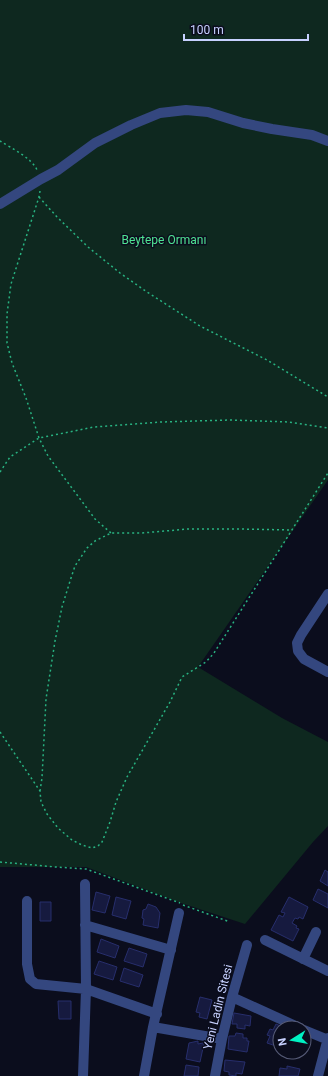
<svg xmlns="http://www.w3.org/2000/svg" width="328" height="1076" font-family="Roboto,sans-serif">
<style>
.green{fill:#0e281f}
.building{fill:#161a3f;stroke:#272e6c}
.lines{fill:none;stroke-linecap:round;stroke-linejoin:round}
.path{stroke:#28b281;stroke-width:1.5;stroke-dasharray:2 3;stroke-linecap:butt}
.minor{stroke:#34477f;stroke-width:10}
.labels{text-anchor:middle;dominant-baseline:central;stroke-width:3;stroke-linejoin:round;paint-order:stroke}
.park-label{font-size:12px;fill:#4fe393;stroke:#0b0d1d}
.street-label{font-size:12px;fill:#c7d1ff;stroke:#0b0d1d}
</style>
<rect width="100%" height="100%" fill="#0b0d1d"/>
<path class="green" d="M0 0H328V480L198 667 282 718 328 742V826L313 842 245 924 181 903 86 867H0Z"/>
<path class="building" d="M325 870 328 872V886L320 881Z
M318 889 328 894V908L313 900Z
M96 892 110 896 105 913 92 910Z
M116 897 131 901 126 919 112 915Z
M289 897 308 907 303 919 299 917 298 919 295 918 292 923 297 926 296 928 299 929 293 941 271 930 279 915 283 917 285 913 281 912Z
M40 902H51V921H40Z
M148 904 156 907 160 913 158 928 143 925 144 919 142 918 143 910 146 909Z
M101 939 119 946 115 958 97 952Z
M129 948 147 954 143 967 124 961Z
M99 961 117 967 113 980 94 974Z
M124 968 143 975 139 987 120 981Z
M200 997 212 1000 207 1019 199 1017 200 1013 196 1012Z
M58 1001H71V1019H59Z
M234 1013 251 1016 250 1026 245 1025V1029L237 1028V1024H232Z
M276 1024 285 1028H280V1045L279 1047 267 1043 270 1036 267 1035 270 1029 273 1030Z
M236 1033 243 1034V1038H247V1041H249L247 1052 228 1049 229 1036H235Z
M198 1041V1044L203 1043 204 1048H203L200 1062 186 1059 189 1043Z
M286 1052H298L296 1057Z
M225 1060 245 1062 242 1074 236 1073V1076L229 1075V1072L224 1071Z
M186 1065 199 1067 198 1076H184Z
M287 1066 300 1069 298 1076H279L280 1068 287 1069Z"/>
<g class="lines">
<path class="path" d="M0 141C11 148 32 158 37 170
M40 191 39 197 11 284 7 314V343L12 363 26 398 39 438 48 456 95 519 111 533
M39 197 57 217 88 247 120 273 147 292 200 326 267 360 328 397
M0 472 10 457 39 438 94 427 161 422 230 420 289 422 328 428
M0 732 40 791 41 802 47 814 58 828 72 840 82 845 92 848 98 846 102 842 110 822 116 802 127 777 170 702 182 677 206 662 214 653 328 473
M40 791 42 778 46 699 55 641 62 607 71 578 75 566 87 548 95 541 111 533H142L188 529H240L292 530
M0 862 56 867 86 869 180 903
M183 905 230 922"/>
<path class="minor" d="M0 204 41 179 58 170 95 143 131 125 160 113 186 110 208 112 243 123 272 129 312 135 328 141
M328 594 301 635 297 643 298 651 304 659 328 672
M27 901V964L30 979 36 984 86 989 157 1014
M85 925 171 950
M265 940 328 971
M303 959 316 932
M232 997 300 1028
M153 1027 222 1039
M304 1030 328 1040
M83 1076 86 989 85 884
M144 1076 153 1027 179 913
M215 1076 222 1039 232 997 247 945
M318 1076 328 1038"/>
</g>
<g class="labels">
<g class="park-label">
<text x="164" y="240">Beytepe Ormanı</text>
</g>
<g class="street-label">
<text transform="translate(218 1007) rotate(-76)">Yeni Ladin Sitesi</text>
</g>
</g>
<g transform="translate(292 1040) rotate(259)"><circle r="19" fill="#0b0d1d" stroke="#565b77"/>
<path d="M0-3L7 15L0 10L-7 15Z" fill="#00f2c3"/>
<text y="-6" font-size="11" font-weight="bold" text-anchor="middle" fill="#c7d1ff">N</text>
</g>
<path d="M184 34v6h124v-6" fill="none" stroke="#c7d1ff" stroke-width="2"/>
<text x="190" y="34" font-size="12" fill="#c7d1ff" stroke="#0b0d1d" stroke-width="3" paint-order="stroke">100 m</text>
</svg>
